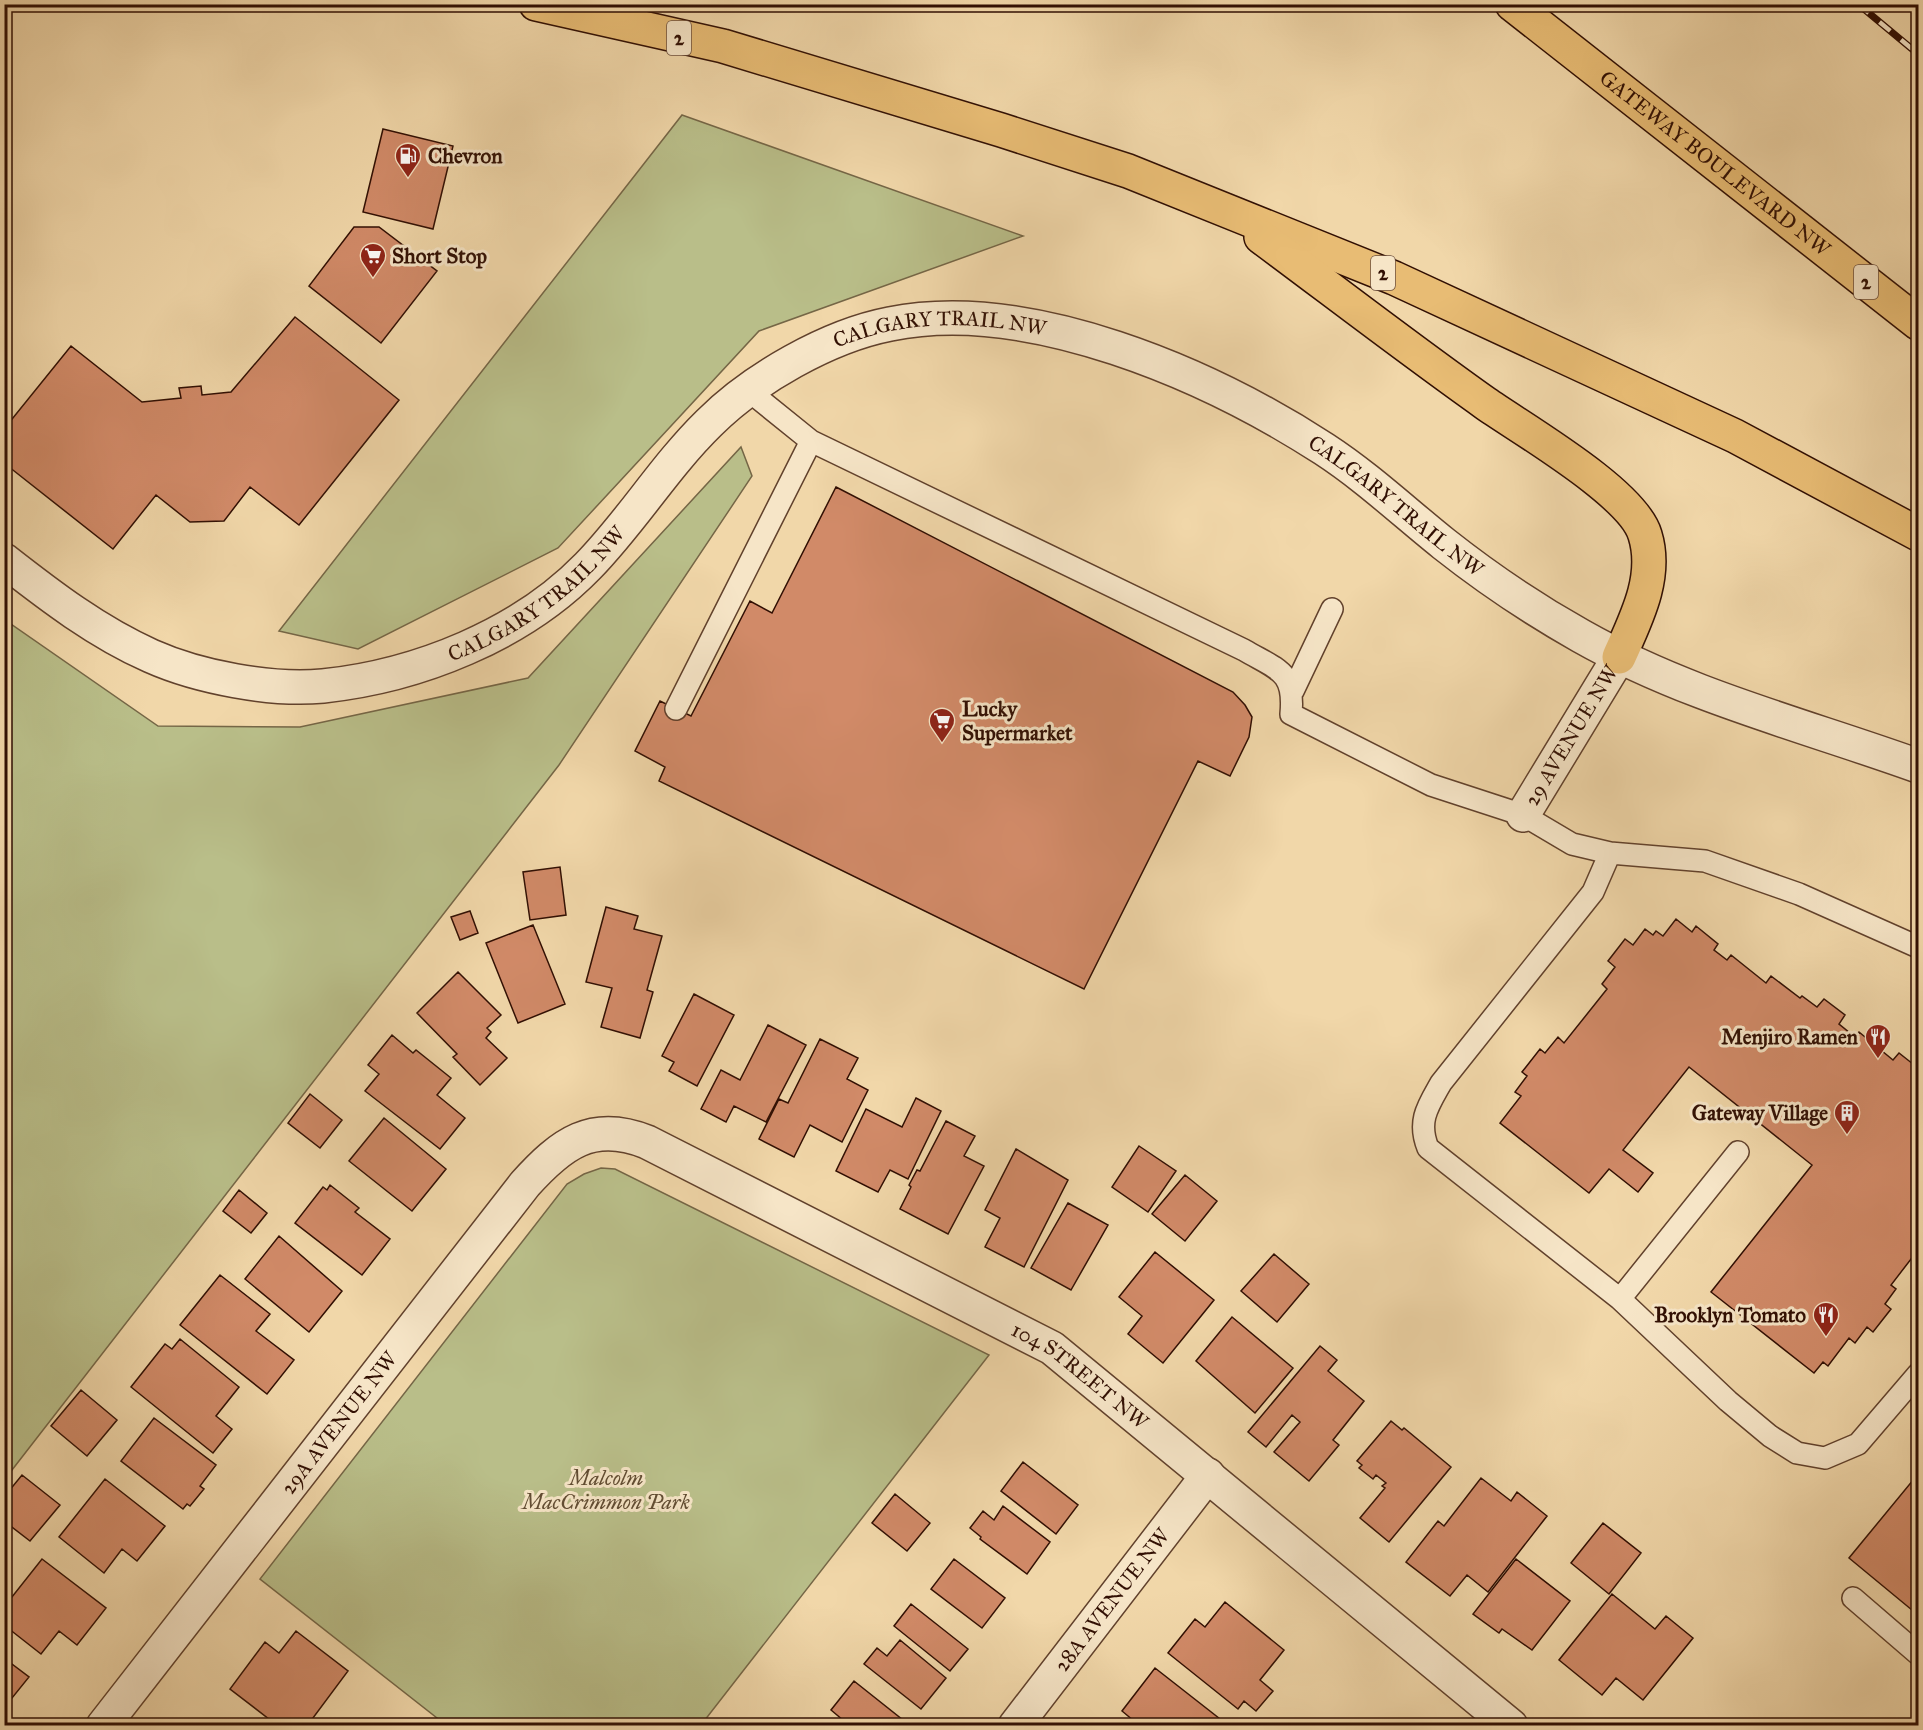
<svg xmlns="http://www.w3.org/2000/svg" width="1923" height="1730" font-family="'IM FELL Great Primer',serif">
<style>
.green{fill:#b9be89;stroke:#756646;stroke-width:1.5}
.building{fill:#d18a68;stroke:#310f03;stroke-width:1.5}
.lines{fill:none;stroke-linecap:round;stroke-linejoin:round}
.lane-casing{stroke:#61412c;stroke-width:24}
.street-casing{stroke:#61412c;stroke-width:36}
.highway-casing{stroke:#310f03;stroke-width:36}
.lane{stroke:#f6e5c7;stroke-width:21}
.street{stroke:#f6e5c7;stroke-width:33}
.highway{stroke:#e8bc74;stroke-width:33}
.rail-casing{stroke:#310f03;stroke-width:7}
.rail{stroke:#f6e5c7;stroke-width:4.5;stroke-dasharray:14;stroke-linecap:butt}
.labels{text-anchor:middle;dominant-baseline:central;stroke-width:6;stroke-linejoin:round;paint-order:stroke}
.shield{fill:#f6e5c7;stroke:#6c4f3e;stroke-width:1.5}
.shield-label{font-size:20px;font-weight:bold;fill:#310f03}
.poi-label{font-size:21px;font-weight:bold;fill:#310f03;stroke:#f6e5c7;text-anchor:start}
.street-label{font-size:21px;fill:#310f03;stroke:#f6e5c7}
.park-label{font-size:21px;font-style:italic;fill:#614c32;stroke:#f6e5c7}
</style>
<rect width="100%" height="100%" fill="#f1d7a9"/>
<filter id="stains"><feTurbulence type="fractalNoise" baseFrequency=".00333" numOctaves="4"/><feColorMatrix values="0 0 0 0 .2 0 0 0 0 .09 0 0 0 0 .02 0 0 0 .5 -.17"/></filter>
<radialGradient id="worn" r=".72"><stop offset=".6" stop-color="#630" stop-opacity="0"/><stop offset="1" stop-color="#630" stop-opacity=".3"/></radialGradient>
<path class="green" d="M682 115 1023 236 759 331 558 548 358 649 279 631Z
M741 447 752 476 559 765 5 1479V620L158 726 300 727 528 678Z
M601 1168 615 1169 989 1355 701 1725H446L260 1579 567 1184 584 1174Z"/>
<path class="building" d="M383 129 453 146 433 229 363 212Z
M354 227H379L437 271 381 343 309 286Z
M295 317 399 400 299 525 250 487 224 521 190 522 156 495 113 549 4 463V429L71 346 142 402 181 398 179 388 201 386 202 395 231 392Z
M836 487 1233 692 1245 705 1252 717 1249 737 1230 776 1198 761 1084 989 659 781 665 767 635 751 660 701 691 716 750 601 772 613Z
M560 867 566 915 530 920 523 872Z
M606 907 638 916 634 929 662 936 647 990 653 992 640 1038 601 1027 612 988 586 982Z
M470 911 478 933 460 940 451 917Z
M1676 919 1692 932 1696 926 1718 944 1714 950 1727 960 1731 955 1766 983 1771 976 1800 998 1802 996 1817 1007 1824 999 1845 1015 1839 1024 1855 1037 1859 1032 1893 1060 1899 1053 1918 1068V1250L1891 1285 1896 1289 1885 1304 1891 1309 1873 1332 1867 1327 1855 1343 1849 1338 1828 1366 1823 1362 1814 1373 1711 1292 1812 1165 1689 1067 1623 1150 1653 1173 1638 1192 1609 1169 1589 1193 1500 1123 1521 1096 1515 1092 1527 1076 1522 1072 1540 1049 1545 1053 1558 1037 1564 1043 1607 989 1602 984 1615 967 1608 961 1625 939 1633 945 1645 929 1653 935 1656 931 1663 936Z
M533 925 565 1004 518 1023 486 943Z
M458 972 501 1015 487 1028 491 1032 486 1038 507 1058 480 1085 453 1057 457 1054 417 1013Z
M694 994 734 1015 697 1086 669 1071 674 1062 662 1056Z
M768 1025 806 1045 766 1122 734 1106 726 1122 701 1109 721 1070 740 1080Z
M392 1035 413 1053 416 1050 451 1078 437 1095 465 1118 440 1149 365 1091 379 1074 368 1065Z
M820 1039 858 1058 847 1079 868 1090 842 1142 810 1125 794 1157 759 1139 779 1099 788 1103Z
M310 1094 342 1120 320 1148 288 1123Z
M916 1098 941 1111 908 1179 890 1170 878 1192 836 1171 866 1109 902 1127Z
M384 1118 446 1169 412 1211 349 1161Z
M946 1121 975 1136 964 1156 984 1166 948 1234 900 1209 911 1187 909 1185 917 1170 920 1171Z
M1139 1146 1176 1171 1148 1212 1112 1187Z
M1016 1149 1068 1180 1024 1267 985 1247 1000 1218 985 1210Z
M1185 1175 1217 1201 1185 1241 1152 1214Z
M330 1185 359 1208 355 1212 390 1239 362 1275 295 1223 323 1187 327 1190Z
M239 1190 267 1213 251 1233 223 1211Z
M1068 1203 1108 1225 1071 1290 1031 1268Z
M279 1236 342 1291 309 1332 245 1279Z
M1155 1252 1214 1300 1163 1363 1128 1334 1142 1316 1119 1297Z
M1274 1254 1309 1284 1277 1322 1241 1291Z
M220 1275 270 1314 256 1331 294 1360 267 1394 180 1325Z
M1232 1317 1293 1368 1255 1413 1196 1361Z
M180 1339 239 1387 216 1416 232 1429 213 1453 131 1387 165 1344 172 1349Z
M1320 1346 1337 1360 1328 1371 1364 1401 1333 1440 1339 1445 1309 1481 1274 1452 1300 1422 1292 1415 1266 1447 1248 1432Z
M81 1390 117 1420 87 1456 51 1426Z
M154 1418 216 1465 200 1486 204 1489 190 1506 187 1504 183 1509 121 1461Z
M1391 1421 1402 1430 1404 1428 1451 1467 1389 1542 1360 1518 1385 1488 1382 1486 1386 1483 1376 1475 1373 1479 1359 1468 1362 1465 1357 1461Z
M1023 1462 1078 1505 1056 1534 1001 1491Z
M1918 1474V1615L1849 1558Z
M22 1475 60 1505 30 1541 4 1521V1497Z
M1481 1478 1511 1501 1517 1492 1547 1516 1488 1592 1467 1575 1450 1596 1406 1562 1438 1521 1444 1526Z
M105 1479 165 1526 137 1561 122 1549 104 1573 59 1537Z
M895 1494 930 1523 907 1551 872 1523Z
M1003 1506 1050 1542 1027 1574 980 1539 981 1537 970 1528 983 1511 994 1520Z
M1603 1523 1641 1553 1609 1594 1571 1563Z
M42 1559 106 1608 77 1645 59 1631 41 1654 4 1625V1607Z
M954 1559 1005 1598 982 1628 931 1589Z
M1516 1559 1570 1601 1532 1650 1502 1629 1499 1633 1473 1614Z
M1612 1594 1655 1629 1666 1616 1693 1638 1643 1700 1616 1678 1602 1695 1559 1660Z
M1225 1602 1284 1650 1260 1680 1273 1691 1256 1711 1244 1701 1238 1709 1168 1653 1195 1619 1205 1627Z
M911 1604 968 1649 950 1671 894 1626Z
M296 1631 348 1671 307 1726H278L230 1689 265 1642 279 1653Z
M900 1640 946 1678 921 1709 864 1664 877 1648 887 1656Z
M4 1658 29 1677 4 1708Z
M1155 1668 1229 1726H1140L1122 1711Z
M854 1681 908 1724 907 1726H850L831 1710Z"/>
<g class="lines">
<defs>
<path id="lane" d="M749 391 811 441 1244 650C1278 670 1295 671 1291 714L1431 785 1523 815 1572 844 1610 853 1705 861 1799 894 1918 947
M1293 691 1332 609
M676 709 811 441
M1610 853 1593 892 1441 1083C1428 1106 1417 1121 1428 1148L1620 1299 1728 1401 1770 1436 1797 1453 1825 1458 1858 1444 1918 1374
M1620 1299 1738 1152
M1853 1598 1918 1654"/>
<g id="street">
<path id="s1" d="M4 560C50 596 97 632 151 656 198 677 271 691 323 686 418 676 521 635 588 566 632 521 664 467 709 423 753 379 828 336 890 324 1029 296 1208 374 1324 449 1367 477 1404 512 1444 544 1487 578 1533 609 1581 636 1687 696 1804 725 1918 766"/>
<path id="s2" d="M1523 815 1619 657"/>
<path id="s3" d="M103 1726 525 1184C561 1144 592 1120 647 1142L1052 1348 1511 1726"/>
<path id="s4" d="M1015 1726 1208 1475"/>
</g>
<g id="highway">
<path d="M536 4 723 46 1001 130 1128 171 1394 278 1735 436 1918 534"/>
<path id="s5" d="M1512 4 1918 323"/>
<path d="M1261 237C1335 292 1409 349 1485 403 1522 429 1633 493 1645 535 1658 577 1636 619 1619 657"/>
</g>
</defs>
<use href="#lane" class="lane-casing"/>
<use href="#street" class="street-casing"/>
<use href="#highway" class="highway-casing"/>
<use href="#lane" class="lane"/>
<use href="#street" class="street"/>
<use href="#highway" class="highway"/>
<defs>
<path id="rail" d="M1858 4 1918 54"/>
</defs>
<use href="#rail" class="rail-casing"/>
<use href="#rail" class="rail"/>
</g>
<defs>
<symbol id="fuel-pin" viewBox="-11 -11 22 30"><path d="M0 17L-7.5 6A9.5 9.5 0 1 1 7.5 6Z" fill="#8f2418" stroke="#f6e5c7"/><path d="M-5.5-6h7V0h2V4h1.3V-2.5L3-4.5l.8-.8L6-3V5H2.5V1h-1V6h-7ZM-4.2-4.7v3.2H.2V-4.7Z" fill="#fff"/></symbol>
<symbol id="supermarket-pin" viewBox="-11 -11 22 30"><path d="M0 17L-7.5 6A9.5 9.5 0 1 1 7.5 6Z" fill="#8f2418" stroke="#f6e5c7"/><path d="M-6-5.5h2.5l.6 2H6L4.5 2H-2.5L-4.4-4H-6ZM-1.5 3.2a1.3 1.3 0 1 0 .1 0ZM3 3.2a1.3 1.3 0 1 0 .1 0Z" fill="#fff"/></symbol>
<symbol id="restaurant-pin" viewBox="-11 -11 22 30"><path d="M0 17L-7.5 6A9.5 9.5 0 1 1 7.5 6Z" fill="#8f2418" stroke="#f6e5c7"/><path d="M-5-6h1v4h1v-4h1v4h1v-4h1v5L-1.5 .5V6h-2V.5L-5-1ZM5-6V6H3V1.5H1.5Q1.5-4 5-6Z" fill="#fff"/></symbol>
<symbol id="building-pin" viewBox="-11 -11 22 30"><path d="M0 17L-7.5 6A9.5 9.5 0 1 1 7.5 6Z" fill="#8f2418" stroke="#f6e5c7"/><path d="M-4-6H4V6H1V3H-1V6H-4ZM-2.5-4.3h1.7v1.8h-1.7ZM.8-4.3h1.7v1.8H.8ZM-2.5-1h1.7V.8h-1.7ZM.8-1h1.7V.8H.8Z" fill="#fff"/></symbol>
</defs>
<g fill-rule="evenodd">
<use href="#fuel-pin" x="393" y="141" width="30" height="40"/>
<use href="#supermarket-pin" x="358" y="241" width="30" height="40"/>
<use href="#supermarket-pin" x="927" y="706" width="30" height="40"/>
<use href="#restaurant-pin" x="1863" y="1022" width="30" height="40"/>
<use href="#building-pin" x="1832" y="1098" width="30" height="40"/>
<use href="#restaurant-pin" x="1811" y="1300" width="30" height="40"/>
</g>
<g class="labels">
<g class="shield">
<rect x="667" y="21" width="24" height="34" rx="4.5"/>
<rect x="1371" y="256" width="24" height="34" rx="4.5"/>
<rect x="1854" y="265" width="24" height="34" rx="4.5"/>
</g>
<g class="shield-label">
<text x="679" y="38">2</text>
<text x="1383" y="273">2</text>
<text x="1866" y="282">2</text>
</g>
<g class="poi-label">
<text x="428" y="156">Chevron</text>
<text x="392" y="256">Short Stop</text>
<text x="962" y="709">Lucky<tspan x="962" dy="24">Supermarket</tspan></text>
<text x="1858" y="1037" text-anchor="end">Menjiro Ramen</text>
<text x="1828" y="1113" text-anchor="end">Gateway Village</text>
<text x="1806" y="1315" text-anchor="end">Brooklyn Tomato</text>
</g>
<g class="street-label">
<text stroke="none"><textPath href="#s5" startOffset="258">GATEWAY BOULEVARD NW</textPath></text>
<text stroke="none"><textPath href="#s1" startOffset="1094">CALGARY TRAIL NW</textPath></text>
<text stroke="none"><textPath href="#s1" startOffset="1598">CALGARY TRAIL NW</textPath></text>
<text stroke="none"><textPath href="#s1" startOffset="590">CALGARY TRAIL NW</textPath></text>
<text stroke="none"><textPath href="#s2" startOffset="93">29 AVENUE NW</textPath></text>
<text stroke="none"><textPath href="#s3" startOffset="1320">104 STREET NW</textPath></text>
<text stroke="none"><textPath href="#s3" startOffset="384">29A AVENUE NW</textPath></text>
<text stroke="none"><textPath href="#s4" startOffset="159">28A AVENUE NW</textPath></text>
</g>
<g class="park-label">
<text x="606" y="1478">Malcolm<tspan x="606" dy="24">MacCrimmon Park</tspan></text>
</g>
</g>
<rect width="1923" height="1730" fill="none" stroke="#f1d7a9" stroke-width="24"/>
<rect x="6" y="6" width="1911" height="1718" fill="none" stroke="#310f03" stroke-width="3"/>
<rect x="12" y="12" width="1899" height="1706" fill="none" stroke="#310f03" stroke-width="1.5"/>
<rect width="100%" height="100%" filter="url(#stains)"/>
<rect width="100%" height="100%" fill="url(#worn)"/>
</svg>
